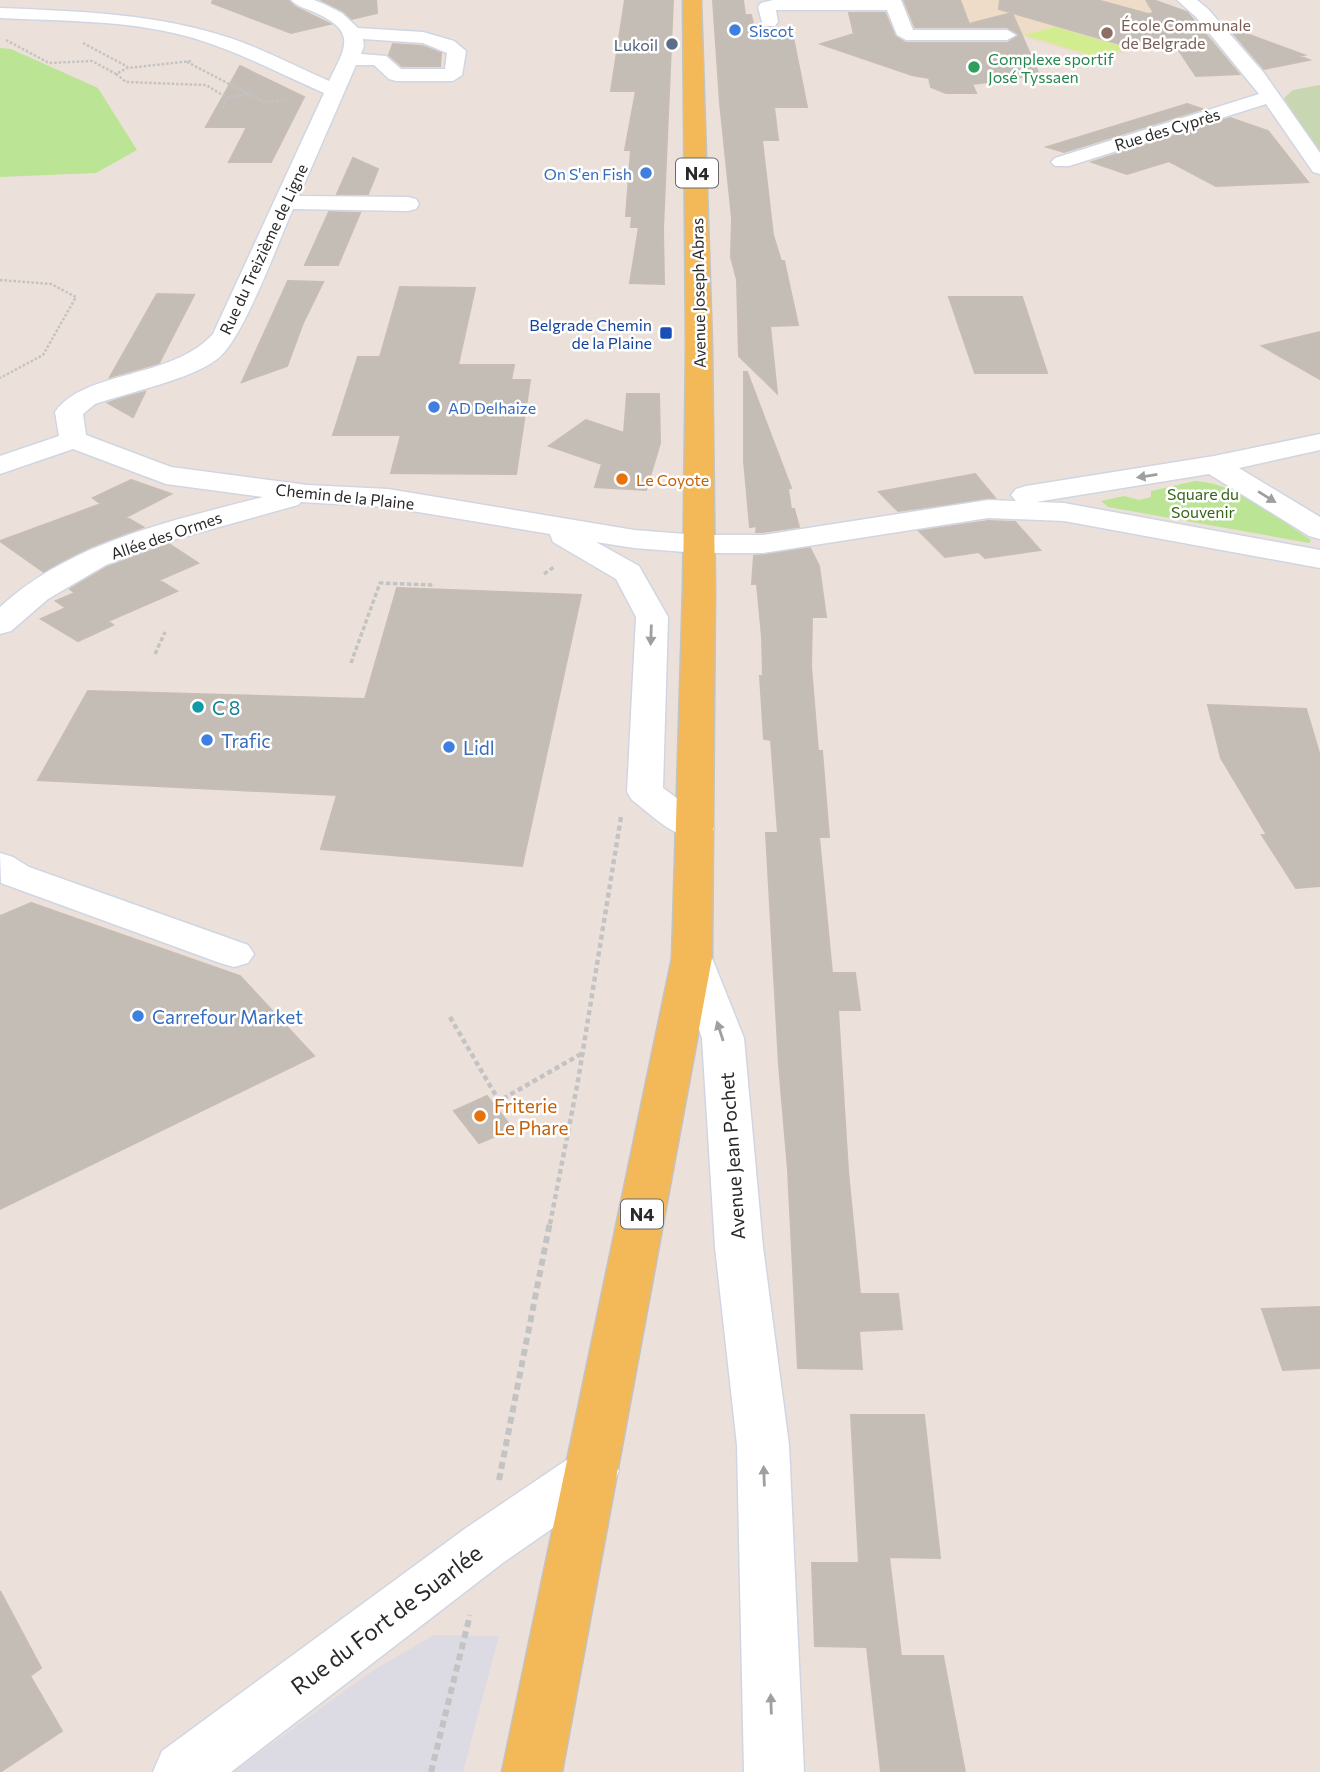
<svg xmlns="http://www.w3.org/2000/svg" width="1320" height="1772" font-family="Commissioner,sans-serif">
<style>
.industrial{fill:#dcdbe3}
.education{fill:#eedcc8}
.green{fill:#bbe494}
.cemetery{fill:#c8d6b1}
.pitch{fill:#d2ec90}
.building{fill:#c4bdb6;stroke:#c7bdb4;stroke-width:2}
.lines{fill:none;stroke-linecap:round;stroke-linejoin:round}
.minor-casing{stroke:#cfd6e2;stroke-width:3}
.major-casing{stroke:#c3c3c3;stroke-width:3}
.path-far3{stroke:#c3c3c3;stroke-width:2.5;stroke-dasharray:2.5 2;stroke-linecap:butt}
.path-far2{stroke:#c3c3c3;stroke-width:3.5;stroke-dasharray:4.5 2.5;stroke-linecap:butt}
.path-far1{stroke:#c3c3c3;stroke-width:4.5;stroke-dasharray:5 3.5;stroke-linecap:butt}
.path{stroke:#c3c3c3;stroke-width:6;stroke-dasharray:7 4.5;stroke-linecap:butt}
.minor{fill:#fff;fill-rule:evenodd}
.major{fill:#f3b857;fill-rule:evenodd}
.oneway{fill:#9f9f9f}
.shop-dot{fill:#3f7fe0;stroke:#fff;stroke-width:2.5}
.education-dot{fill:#8d6e63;stroke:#fff;stroke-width:2.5}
.service-dot{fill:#5c6f8a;stroke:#fff;stroke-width:2.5}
.leisure-dot{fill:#2e9e5b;stroke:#fff;stroke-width:2.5}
.transit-dot{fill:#1a4fb4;stroke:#fff;stroke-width:2.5}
.food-dot{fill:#e8710a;stroke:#fff;stroke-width:2.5}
.culture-dot{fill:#0f9aa8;stroke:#fff;stroke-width:2.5}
.labels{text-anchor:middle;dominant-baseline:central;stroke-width:5;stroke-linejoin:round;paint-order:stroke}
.far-education-label{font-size:16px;fill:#785e54;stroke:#fff;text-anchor:start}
.far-shop-label{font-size:16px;fill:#366cbe;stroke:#fff;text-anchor:start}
.far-service-label{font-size:16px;fill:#4e5e75;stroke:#fff;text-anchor:end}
.far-leisure-label{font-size:16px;fill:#27864d;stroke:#fff;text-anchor:start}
.far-street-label{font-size:16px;fill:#292929;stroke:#fff}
.far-transit-label{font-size:16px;fill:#164399;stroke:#fff;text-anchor:end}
.far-food-label{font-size:16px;fill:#c56008;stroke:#fff;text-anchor:start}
.far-park-label{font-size:16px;fill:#346618;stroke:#fff}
.shield{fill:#fff;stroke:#696969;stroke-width:2}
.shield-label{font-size:18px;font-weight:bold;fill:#292929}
.culture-label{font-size:19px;fill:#0d838f;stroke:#fff;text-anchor:start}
.shop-label{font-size:19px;fill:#366cbe;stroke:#fff;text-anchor:start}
.food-label{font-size:19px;fill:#c56008;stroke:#fff;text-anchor:start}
.street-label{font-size:19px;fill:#292929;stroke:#fff}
.near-street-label{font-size:23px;fill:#292929;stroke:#fff}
</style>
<rect width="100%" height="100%" fill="#ece1da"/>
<path class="industrial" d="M434 1635 499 1636 463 1772H233L372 1671Z"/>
<path class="education" d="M902 0H1139L1185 13 1205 29 1154 47 1098 59 1023 37 1019 27 912 26Z"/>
<path class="green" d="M0 48 11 49 98 88 137 150 96 173 0 177Z
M1195 481C1237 483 1276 518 1311 540L1309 543 1108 507 1101 501 1124 496 1139 500 1151 497V491Z"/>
<path class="cemetery" d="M1320 85V156L1284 98 1293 90Z"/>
<path class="pitch" d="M1055 27 1127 48 1097 57 1024 35Z"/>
<path class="building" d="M213 0H288L295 7 330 24 291 33 212 3Z
M321 0H376L377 13 352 19 343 11Z
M625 0H673L663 229 664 284 630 283 639 227H631L632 216H626L631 150H625L636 91H611Z
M713 0H743L745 15H751L753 24 793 37 807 107H774L778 140H762L773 235 781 261H784L798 325 770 326 777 393 739 356 737 280 731 257 732 218 720 103Z
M904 0H960L969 24 1012 13 1038 72 1014 79 972 84 976 93H946L931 87 929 78 912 75 821 44 854 34 849 13H885L895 36 906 43H1007L1018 36 1007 27H915Z
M1000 0H1097L1148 14 1154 13 1146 0H1153L1187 12 1239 74 1196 76 1172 40 1158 44 1141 40 1123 45 999 9Z
M1228 27 1304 55 1299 56 1309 60 1264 69Z
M393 44 422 46 441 53 440 66H402L389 55Z
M240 66 304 97 271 162H229L247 127H206Z
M1187 104 1202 109 1064 152 1047 147Z
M1230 118 1268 131 1308 182 1216 186 1169 161 1127 174 1092 162Z
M353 158 378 169 368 194H337Z
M329 212 360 213 338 265H305Z
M288 281 323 282 303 323 287 366 242 382Z
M400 287 475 288 458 365H514L511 380H530L516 474 391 473 401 435H333L358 357H380Z
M157 294 194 295 159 363 110 377Z
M949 297H1022L1047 373H975Z
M1320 332V379L1262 346Z
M744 372H747L791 488 788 489 791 509H794L799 527 763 532H756L757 526 750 527 744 461Z
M145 392 133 417 108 403 125 397Z
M627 394H659L660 443 646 490 595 487 602 464 549 446 586 420 624 433Z
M975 474 995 498 898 511 879 492Z
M131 480 171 494 126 517 143 527 90 547 44 572 0 541 101 504 93 498Z
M988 521 1015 522 1040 550 985 558 979 552 945 557 919 531Z
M169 544 198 563 159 580 177 591 108 621 113 625 78 641 41 619 66 608 56 601 75 593 70 589 107 567Z
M810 548 819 566 826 617H812L811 666 818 751H822L829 837H819L832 973H855L860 1010H838L848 1171 860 1294H898L902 1329 859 1331 862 1369 798 1368 788 1170 779 1065 766 833H778L771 740 764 739 760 676H763L762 637 757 584H752L754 556Z
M397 588 581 595 522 866 321 849 337 795 38 780 88 691 365 699Z
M1208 705 1306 709 1320 756V886L1296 888 1262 835H1267L1221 758Z
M31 903 240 976 314 1056 0 1209V916Z
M487 1096 513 1129 479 1143 454 1111Z
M1320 1307V1368L1283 1370 1262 1309Z
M851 1415H924L940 1558 889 1557 901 1656H943L965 1772H881L867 1647 815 1646 812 1563H859Z
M0 1591 41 1668 30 1676 62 1731 0 1772Z"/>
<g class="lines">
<defs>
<path id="minor" d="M291 0H314L324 4 342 13 358 28 423 32 454 41 466 51 462 75 453 81H396L389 79 374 65H356L299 196 408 197 416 199 419 204 416 209 408 211 293 209C278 242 242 343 216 360 188 380 130 392 95 404L83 414 86 435 171 467 307 485 388 489 634 530 698 535H763L988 500 1016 501 1011 495 1016 489 1026 486 1214 456 1320 434V450L1239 468 1320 517V539L1309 536 1209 474 1036 502 1064 503 1320 550V568L1064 521 988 518 763 553H698L634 548 596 542 639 566 668 617 663 788 708 821 714 829 708 837C678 844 655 817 632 800L627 792 636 617 616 579 553 542 550 534 388 507 301 502 298 505 169 541 106 565 48 599 11 631 0 634V607C72 541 172 521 263 497L166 484 73 449 0 474V456L59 436 55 412C84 370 173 379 213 334L324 93C278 73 234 49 186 36 126 20 62 21 0 18V8C73 11 146 13 217 34 256 45 292 65 329 81 345 48 358 32 316 13 308 9 298 7 291 0ZM363 39 423 43 447 53 445 69H401L386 56 361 54 364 46Z
M773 0H901L913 30H1007L1016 35 1007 40H906L897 35 887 10H776L778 22 775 26H763L758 7 761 3Z
M1177 0H1197L1208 9 1264 73 1320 153V174L1313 172 1266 104 1069 166H1055L1051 162 1055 158 1259 94 1196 17Z
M0 853 13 857 29 867 248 945 254 954 248 963 234 967 220 963 1 883Z
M692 945 706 949 712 958 744 1038 763 1247 789 1445 804 1772H744L737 1445 715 1247 702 1038 672 958 678 949Z
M593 1448 612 1455 619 1471 612 1487 504 1562 231 1772H153L162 1751 466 1528 574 1455Z"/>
<path id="major" d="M683 0H701L712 346 715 588 712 958 562 1772H502L672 958 683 588 686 346Z"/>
</defs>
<use href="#minor" class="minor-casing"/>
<use href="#major" class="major-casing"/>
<path class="path-far3" d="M6 40 49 63 92 61 116 74 127 68 192 61
M83 43 128 67
M187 62 264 102 287 100
M116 74 126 82 206 85 227 98 222 110
M227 98 247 94
M0 280 51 284 76 297 43 355 0 378"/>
<path class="path-far2" d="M544 574 554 567
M155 654 165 632
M351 663 380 583 435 585"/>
<path class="path-far1" d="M450 1017 499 1101 581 1054
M550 1224 578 1081 621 817"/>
<path class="path" d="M499 1480 550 1222
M431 1772 470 1615"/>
<use href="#minor" class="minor"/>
<use href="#major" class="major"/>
</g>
<defs><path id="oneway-solid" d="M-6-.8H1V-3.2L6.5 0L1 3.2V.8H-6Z" transform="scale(1.75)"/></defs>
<g class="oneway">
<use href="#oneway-solid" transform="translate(1147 476) rotate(171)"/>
<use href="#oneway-solid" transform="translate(1267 497) rotate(32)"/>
<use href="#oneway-solid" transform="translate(651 635) rotate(92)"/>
<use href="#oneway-solid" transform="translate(720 1031) rotate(-108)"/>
<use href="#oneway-solid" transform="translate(764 1476) rotate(-92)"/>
<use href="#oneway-solid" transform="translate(771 1704) rotate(-92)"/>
</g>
<g class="shop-dot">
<circle cx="735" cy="30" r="7"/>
<circle cx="646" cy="173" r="7"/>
<circle cx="434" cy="407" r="7"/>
<circle cx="207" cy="740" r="7"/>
<circle cx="449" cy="747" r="7"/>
<circle cx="138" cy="1016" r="7"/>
</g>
<circle class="education-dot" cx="1107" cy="33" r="7"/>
<circle class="service-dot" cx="672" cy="44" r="7"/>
<circle class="leisure-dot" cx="974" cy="67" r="7"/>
<rect class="transit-dot" x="659" y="326" width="14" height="14" rx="3.5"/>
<g class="food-dot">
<circle cx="622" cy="479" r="7"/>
<circle cx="480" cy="1116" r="7"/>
</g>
<circle class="culture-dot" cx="198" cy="707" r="7"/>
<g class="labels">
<g class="far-education-label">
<text x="1121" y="24">École Communale<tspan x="1121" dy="18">de Belgrade</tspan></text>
</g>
<g class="far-shop-label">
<text x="749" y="30">Siscot</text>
<text x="632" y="173" text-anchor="end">On S'en Fish</text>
<text x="448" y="407">AD Delhaize</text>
</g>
<g class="far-service-label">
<text x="658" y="44">Lukoil</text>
</g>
<g class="far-leisure-label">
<text x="988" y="58">Complexe sportif<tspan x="988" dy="18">José Tyssaen</tspan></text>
</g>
<g class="far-street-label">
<text transform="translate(1167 129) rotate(-17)">Rue des Cyprès</text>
<text transform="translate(263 249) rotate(-65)">Rue du Treizième de Ligne</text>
<text transform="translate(698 293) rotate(-91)">Avenue Joseph Abras</text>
<text transform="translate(345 496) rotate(6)">Chemin de la Plaine</text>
<text transform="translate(166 535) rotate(-19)">Allée des Ormes</text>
</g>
<g class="far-transit-label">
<text x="652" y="324">Belgrade Chemin<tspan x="652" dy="18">de la Plaine</tspan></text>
</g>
<g class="far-food-label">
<text x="636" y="479">Le Coyote</text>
</g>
<g class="far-park-label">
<text x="1203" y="493">Square du<tspan x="1203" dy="18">Souvenir</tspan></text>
</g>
<g class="shield">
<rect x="676" y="158.5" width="42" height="29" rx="5"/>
<rect x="621" y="1199.5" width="42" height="29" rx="5"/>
</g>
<g class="shield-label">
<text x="697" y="173">N4</text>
<text x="642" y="1214">N4</text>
</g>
<g class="culture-label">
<text x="212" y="707">C 8</text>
</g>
<g class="shop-label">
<text x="221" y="740">Trafic</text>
<text x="463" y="747">Lidl</text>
<text x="152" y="1016">Carrefour Market</text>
</g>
<g class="food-label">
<text x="494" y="1105">Friterie<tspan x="494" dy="22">Le Phare</tspan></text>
</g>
<g class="street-label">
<text transform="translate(732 1156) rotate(-94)">Avenue Jean Pochet</text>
</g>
<g class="near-street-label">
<text transform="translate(386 1619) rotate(-37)">Rue du Fort de Suarlée</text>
</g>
</g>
</svg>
